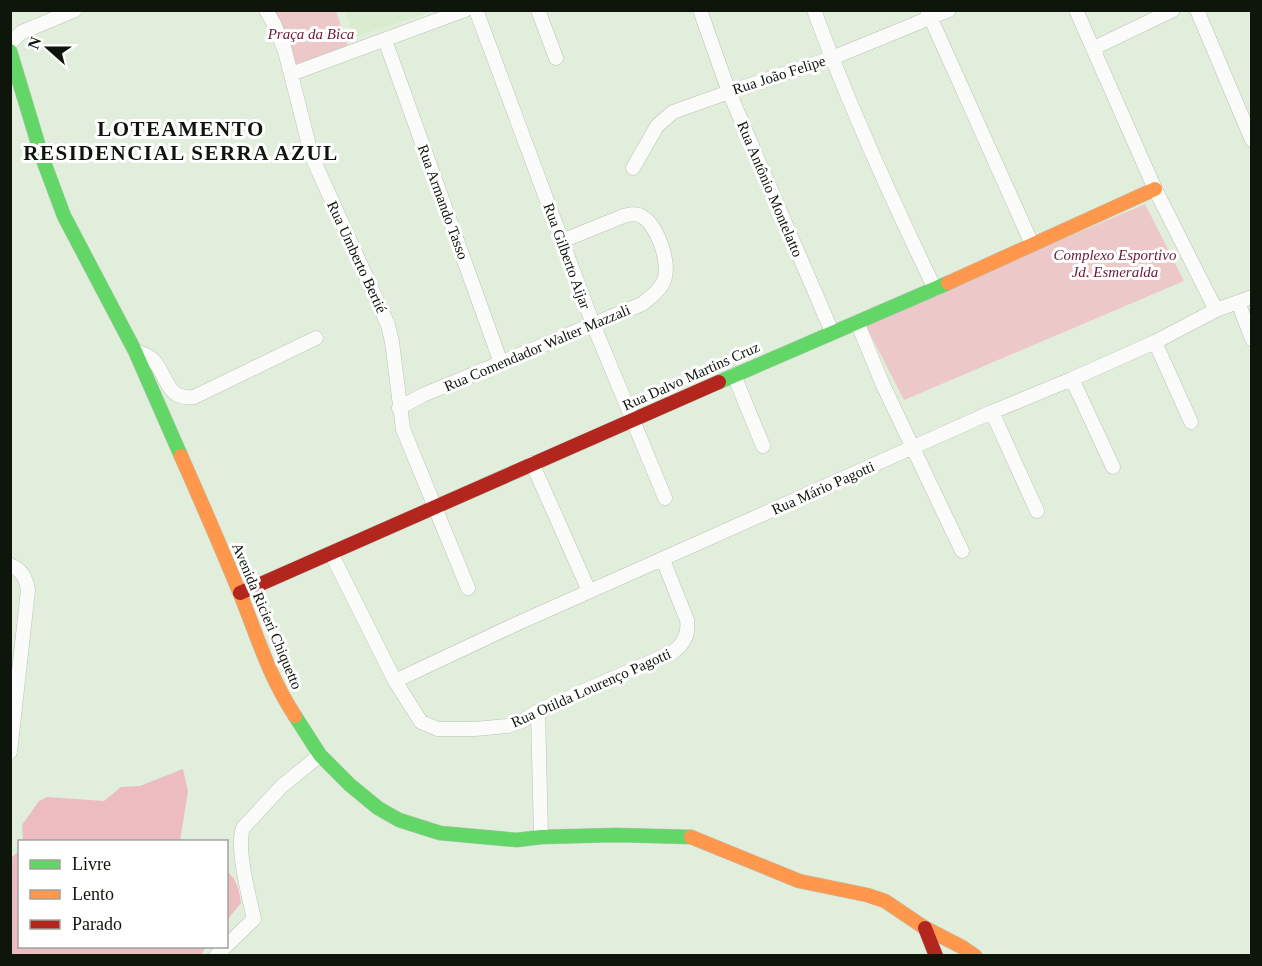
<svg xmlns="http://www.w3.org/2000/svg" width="1262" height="966" font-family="'Times New Roman',serif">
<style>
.built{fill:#d9ecd0}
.green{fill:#edc8c8}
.forest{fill:#ecbcc0}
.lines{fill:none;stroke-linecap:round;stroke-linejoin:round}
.street-casing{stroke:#b9c2b4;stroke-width:15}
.fast-casing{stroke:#b9c2b4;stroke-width:15}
.slow-casing{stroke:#b9c2b4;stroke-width:15}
.jam-casing{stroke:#b9c2b4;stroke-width:15}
.street{stroke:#fbfcfa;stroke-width:14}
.fast{stroke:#63d668;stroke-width:14}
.slow{stroke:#ff974d;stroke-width:14}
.jam{stroke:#b3261e;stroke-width:14}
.labels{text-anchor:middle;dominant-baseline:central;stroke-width:6;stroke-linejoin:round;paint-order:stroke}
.park-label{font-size:15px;font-style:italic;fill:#6d1733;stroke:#fff}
.street-label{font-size:15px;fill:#0e160b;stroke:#fff}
.district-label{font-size:21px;font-weight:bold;letter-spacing:1.5px;fill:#0e160b;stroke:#fff}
</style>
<rect width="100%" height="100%" fill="#e2eedc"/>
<path class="built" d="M344 11H433L355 37Z"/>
<path class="green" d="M273 11H336L348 47 295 66 282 25Z
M1145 204 1184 281 904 400 865 324Z"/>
<path class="forest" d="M183 769 188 791 180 841H23L22 825 39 801 47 797 104 801 121 787 140 786Z
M19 851 20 946 206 947 200 956 11 955V858Z
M227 871C237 880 239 889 241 903L227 920Z"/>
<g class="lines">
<defs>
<path id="street" d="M266 10 274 24 285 51 312 157 388 325 392 342 403 429 468 588
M476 10 593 324 665 498
M538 10 556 58
M700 10 729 92 832 332
M814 10C849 106 891 198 935 289
M927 10 1032 244
M1076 10 1155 189 1216 310
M1197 10 1252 140
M385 40 501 363
M10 43 22 32 75 10
M1094 48 1173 10
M291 74 465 10
M633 168 657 126 673 112 729 92 832 58 949 10
M1238 302 1252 339
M857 322 883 385 962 551
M1155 342 1191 422
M135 351C142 353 148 355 153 360 168 375 165 400 194 397L316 338
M734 375 763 446
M1072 379 1113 467
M399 408 423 395 642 304C651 297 659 291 664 281 671 263 657 222 639 215 633 213 627 215 621 217L562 241
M992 412 1037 511
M532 463 589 591
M331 553 395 681 421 722 438 729H475L507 726 522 721 538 711 673 652C684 644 689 633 687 620L663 560
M10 565C22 570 26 578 28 590L10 752
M395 681 514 625 992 412 1072 379 1155 342 1216 310 1252 297
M538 711 541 837
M226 946 254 919C249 896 236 849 243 828L282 786 320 755
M216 956 226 946"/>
<path id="fast" d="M10 51 42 157 64 216 135 351 181 456
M719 382 948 283
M295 716 320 755 350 785 378 808 399 820 440 833 517 840 541 837 616 835 691 837"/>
<path id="slow" d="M948 283 1155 189
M181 456C201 501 220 545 239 591 257 635 268 675 295 716
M691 837 799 881 867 895 885 901 925 928 962 947 975 956"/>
<path id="jam" d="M240 593 719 382
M925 928 936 956"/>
</defs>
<use href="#street" class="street-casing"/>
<use href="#fast" class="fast-casing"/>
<use href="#slow" class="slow-casing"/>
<use href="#jam" class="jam-casing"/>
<use href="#street" class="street"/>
<use href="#fast" class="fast"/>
<use href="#slow" class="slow"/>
<use href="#jam" class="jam"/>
</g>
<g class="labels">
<g class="park-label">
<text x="311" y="34">Praça da Bica</text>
<text x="1115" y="255">Complexo Esportivo<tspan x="1115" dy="17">Jd. Esmeralda</tspan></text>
</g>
<g class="street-label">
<text transform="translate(779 75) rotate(-18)">Rua João Felipe</text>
<text transform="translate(770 189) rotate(67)">Rua Antônio Montelatto</text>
<text transform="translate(443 202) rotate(70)">Rua Armando Tasso</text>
<text transform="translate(567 256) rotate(70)">Rua Gilberto Aijar</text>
<text transform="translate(357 257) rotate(65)">Rua Umberto Bertié</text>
<text transform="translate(537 348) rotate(-23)">Rua Comendador Walter Mazzali</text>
<text transform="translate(691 376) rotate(-24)">Rua Dalvo Martins Cruz</text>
<text transform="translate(823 488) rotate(-24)">Rua Mário Pagotti</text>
<text transform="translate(267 616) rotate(67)">Avenida Ricieri Chiquetto</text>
<text transform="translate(591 688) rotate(-24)">Rua Otilda Lourenço Pagotti</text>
</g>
<g class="district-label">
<text x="181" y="129">LOTEAMENTO<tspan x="181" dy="24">RESIDENCIAL SERRA AZUL</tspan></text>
</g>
</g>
<rect width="1262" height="966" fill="none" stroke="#0e160b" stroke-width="24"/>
<rect x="18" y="840" width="210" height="108" fill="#ffffff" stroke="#9fa29d" stroke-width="1.5"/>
<rect x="30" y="860" width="30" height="9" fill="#63d668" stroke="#9fa29d" stroke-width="1.5"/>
<text x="72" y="870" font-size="18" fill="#0e160b">Livre</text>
<rect x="30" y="890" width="30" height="9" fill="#ff974d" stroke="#9fa29d" stroke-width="1.5"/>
<text x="72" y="900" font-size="18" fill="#0e160b">Lento</text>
<rect x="30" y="920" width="30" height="9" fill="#b3261e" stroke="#9fa29d" stroke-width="1.5"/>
<text x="72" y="930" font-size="18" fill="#0e160b">Parado</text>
<g transform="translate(48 48) rotate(291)" stroke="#ffffff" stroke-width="4.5" paint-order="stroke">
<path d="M0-4.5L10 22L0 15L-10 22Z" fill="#0e160b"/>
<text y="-9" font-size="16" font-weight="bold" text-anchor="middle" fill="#0e160b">N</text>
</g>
</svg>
